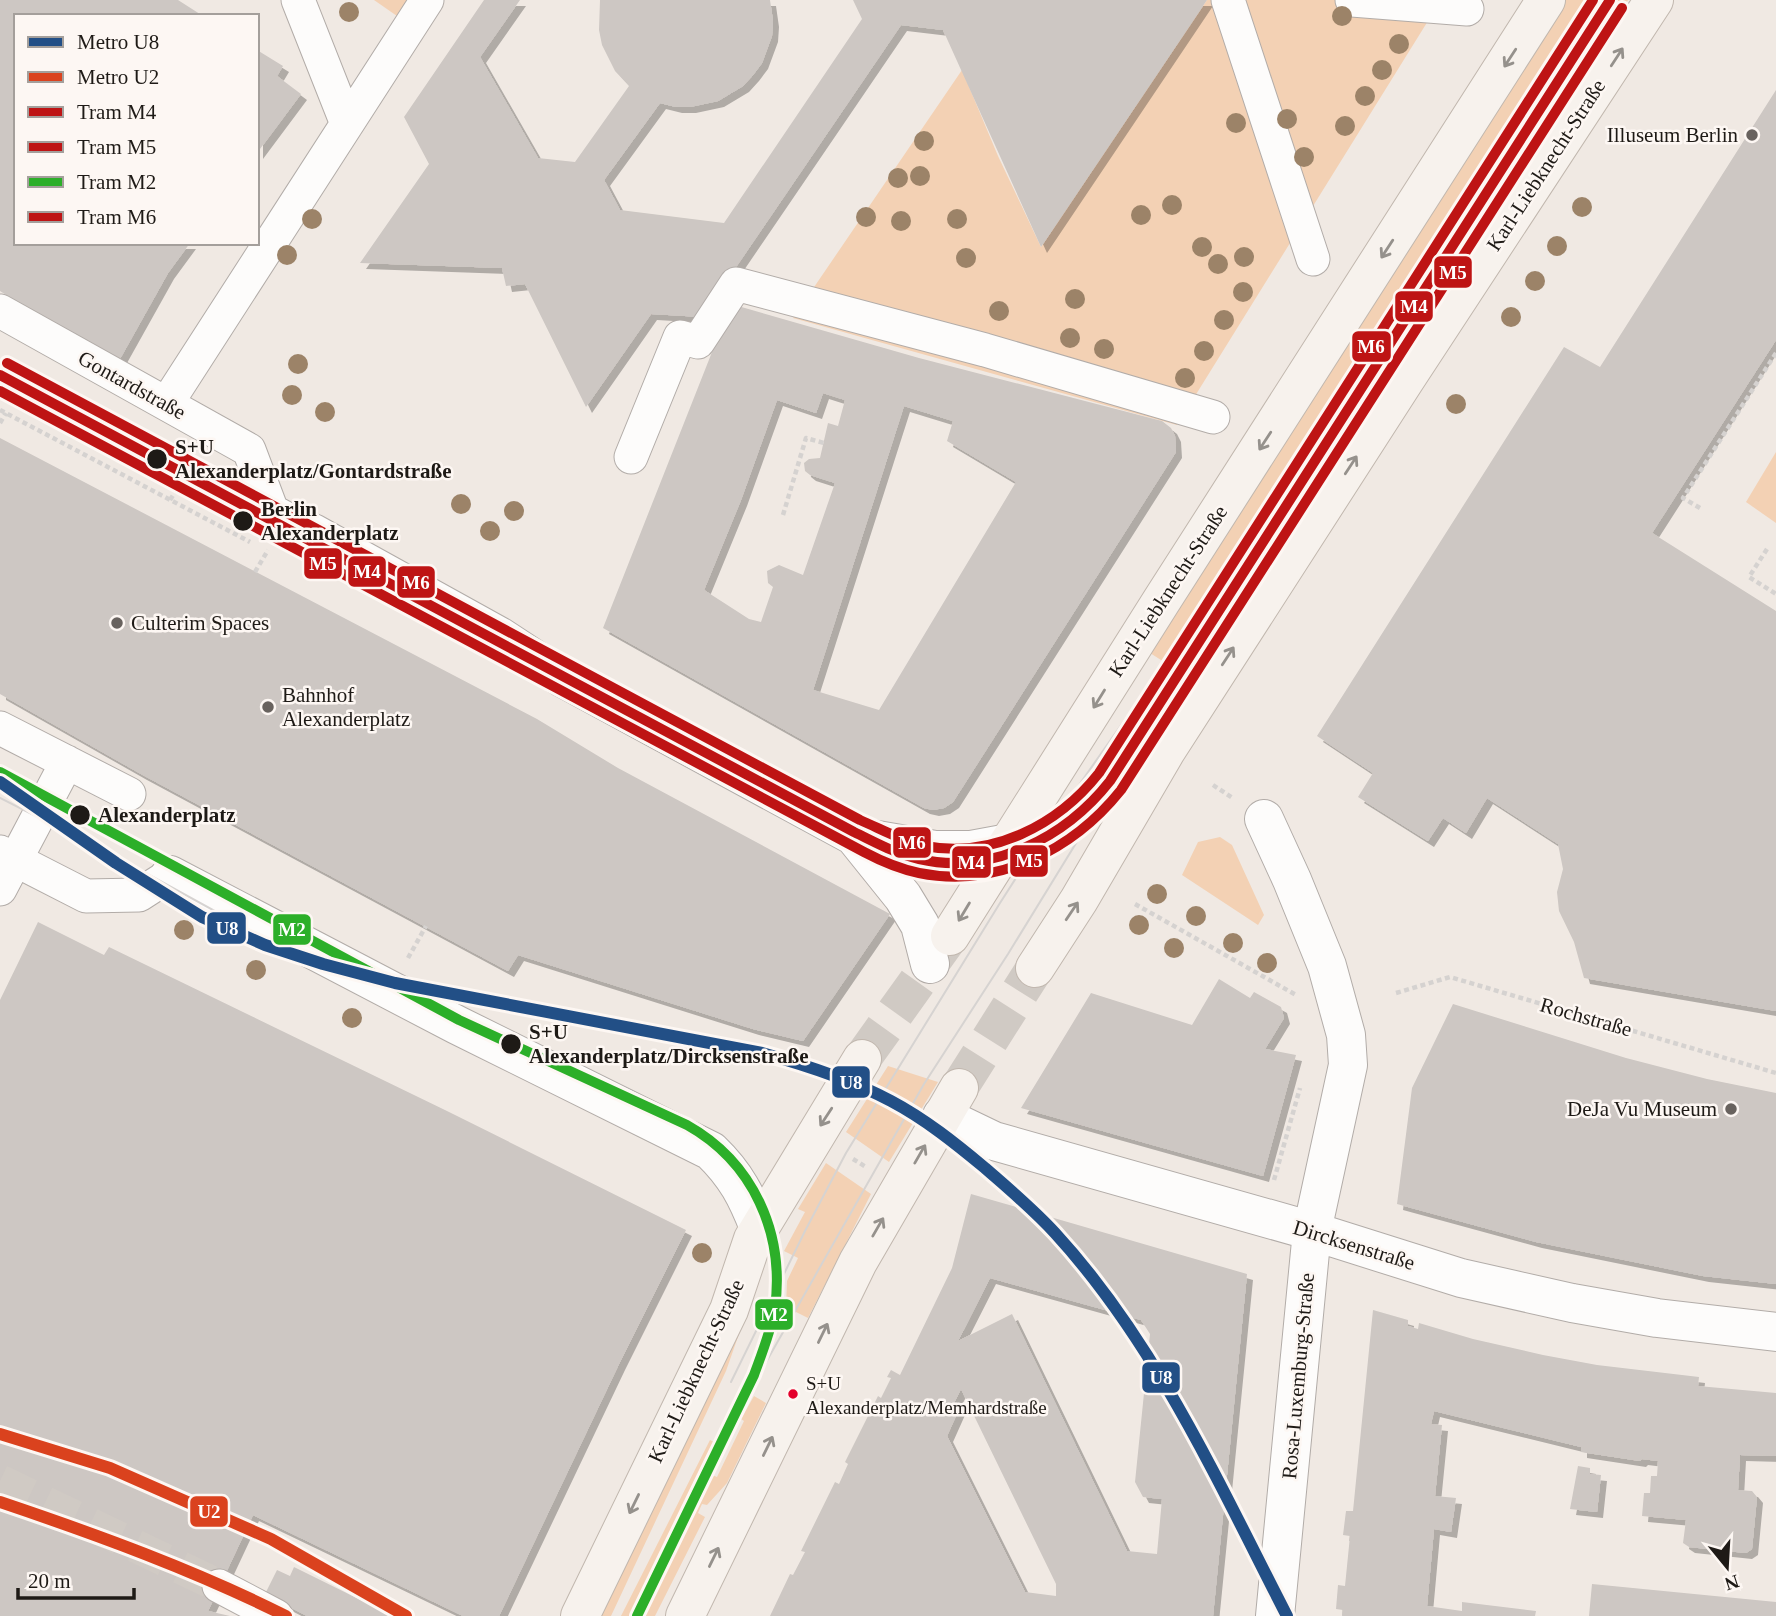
<svg xmlns="http://www.w3.org/2000/svg" width="1776" height="1616" font-family="'Times New Roman',serif">
<style>
.green{fill:#f3d1b4}
.building{fill:#cdc7c3;fill-rule:evenodd;filter:url(#shadow)}
.lines{fill:none;stroke-linecap:round;stroke-linejoin:round}
.pedestrian-tunnel{stroke:#d0cac4;stroke-width:33;stroke-dasharray:33 17;stroke-linecap:butt}
.primary-tunnel{stroke:#d0cac4;stroke-width:38;stroke-dasharray:38 19;stroke-linecap:butt}
.pedestrian-casing{stroke:#b2aca8;stroke-width:35}
.minor-casing{stroke:#b2aca8;stroke-width:40}
.primary-casing{stroke:#c1b7ae;stroke-width:40}
.path{stroke:#d5d2d0;stroke-width:4.5;stroke-dasharray:5 3.5;stroke-linecap:butt}
.pedestrian{stroke:#fdfcfb;stroke-width:33}
.minor{stroke:#fdfcfb;stroke-width:38}
.primary{stroke:#f7f2ed;stroke-width:38}
.tram{stroke:#d6d3d1;stroke-width:2}
.tram-1-casing{stroke:#fdf7f3;stroke-width:16}
.tram-2-casing{stroke:#fdf7f3;stroke-width:16}
.tram-3-casing{stroke:#fdf7f3;stroke-width:16}
.tram-4-casing{stroke:#fdf7f3;stroke-width:16}
.tram-1{stroke:#be1414;stroke-width:10}
.tram-2{stroke:#be1414;stroke-width:10}
.tram-3{stroke:#2caf29;stroke-width:10}
.tram-4{stroke:#be1414;stroke-width:10}
.metro-1-casing{stroke:#fdf7f3;stroke-width:18}
.metro-2-casing{stroke:#fdf7f3;stroke-width:18}
.metro-1{stroke:#224f86;stroke-width:12}
.metro-2{stroke:#da421e;stroke-width:12}
.tree{fill:#9c8368}
.oneway{stroke:#95918c}
.poi-dot{fill:#68625e;stroke:#fdf7f3;stroke-width:2.5}
.stop-dot{fill:#1e1a16;stroke:#fdf7f3;stroke-width:2.5}
.bus-dot{fill:#e4002b;stroke:#fdf7f3;stroke-width:2.5}
.labels{text-anchor:middle;dominant-baseline:central;stroke-width:5;stroke-linejoin:round;paint-order:stroke}
.bus-label{font-size:19px;fill:#1e1a16;stroke:#fdf7f3;text-anchor:start}
.poi-label{font-size:21px;fill:#1e1a16;stroke:#fdf7f3;text-anchor:end}
.street-label{font-size:21px;fill:#1e1a16;stroke:#fdf7f3}
.stop-label{font-size:21px;font-weight:bold;fill:#1e1a16;stroke:#fdf7f3;text-anchor:start}
.line-badge{stroke:#fdf7f3;stroke-width:2.5}
.badge-label{font-size:19px;text-anchor:middle;font-weight:bold;fill:#fff}
</style>
<defs>
<filter id="shadow"><feDropShadow dx="6" dy="6" stdDeviation="0" flood-color="#0004"/></filter>
</defs>
<rect width="100%" height="100%" fill="#f0e9e3"/>
<path class="green" d="M374 0H407L397 16Z
M1207 0H1441L1177 425 793 318 962 70 998 156 1041 247Z
M1566 0H1628L1194 681 1150 653Z
M1776 452V523L1746 502Z
M1220 837 1232 845 1264 915 1258 925 1182 875 1198 842Z
M888 1066 938 1082 889 1162 846 1132Z
M826 1163 871 1194 808 1318 786 1307 787 1281 798 1258 784 1251 805 1212 798 1209Z
M743 1302 740 1331 726 1371 611 1616H596Z
M754 1396 766 1403 727 1483 707 1505 702 1504 698 1513 705 1517 655 1616H642L712 1475 717 1477 744 1421 741 1419Z
M710 1440 714 1442 629 1616H621Z"/>
<path class="building" d="M0 0H178L203 16H16V243H190L168 273 116 366 0 291Z
M484 0H520L480 57 538 158 575 162 629 86 615 71 602 45 599 30 600 0H770L773 21 772 36 762 63 753 75 743 86 718 101 690 107H676L660 103 604 180 620 210 724 223 862 19 853 0H1207L1041 247 943 30 901 25 702 317 651 314 586 407 525 284 506 286 502 268 360 263 429 164 404 117Z
M257 50 283 66 277 76 301 94 257 153Z
M1776 90V340L1652 533 1776 611V1011L1584 978 1574 942 1559 911 1557 892 1563 869 1558 844 1487 798 1466 833 1443 818 1428 841 1358 797 1373 773 1317 736 1564 347 1600 367Z
M731 304 919 358 1162 421 1171 428 1175 436 1176 452 953 802 944 808 933 810 924 808 603 628ZM823 393 845 400 838 426 828 423 820 458 809 459 804 463 805 471 810 475 835 483 803 575 779 565 767 571 768 583 773 587 761 622 749 619 704 590 741 500 777 400 816 413ZM904 406 953 421 947 441 1016 482 879 710 813 690Z
M0 438 537 719 618 768 890 914 803 1041 753 1029 518 955 508 971 141 774 0 694Z
M38 922 104 955 109 947 447 1111 686 1230 619 1364 499 1616H463L253 1515 208 1611 230 1616H0V1000Z
M1219 979 1250 998 1254 992 1281 1007 1284 1018 1265 1049 1296 1055 1263 1176 1021 1108 1091 993 1192 1025Z
M1453 1004 1626 1058 1707 1079 1776 1093V1284L1703 1276 1536 1242 1397 1204 1412 1088Z
M971 1194 1247 1274 1213 1616H770L790 1574 793 1575 805 1552 801 1551 835 1482 839 1484 848 1464 845 1462 878 1396 881 1398 891 1378 887 1377 891 1370 900 1375 952 1268ZM990 1278 1141 1320 1150 1334 1135 1482 1143 1497 1162 1499 1157 1554 1127 1551 1012 1314 958 1341ZM961 1389 1056 1584V1596L1025 1592 947 1436 960 1407 954 1403Z
M1373 1310 1408 1320V1326L1418 1329 1419 1323 1473 1339 1543 1355 1597 1365 1699 1377 1698 1386 1776 1393V1456L1740 1455 1738 1490 1752 1491 1757 1497 1752 1549 1746 1553 1689 1547 1683 1543 1686 1520 1642 1516 1644 1493H1650L1651 1476H1657L1658 1461 1642 1459 1640 1461 1581 1452V1447L1434 1411 1431 1424 1442 1425 1435 1496 1456 1498 1451 1532 1434 1529 1427 1606 1462 1611V1602L1536 1611 1535 1616H1342L1343 1610 1336 1609 1338 1585 1345 1586 1350 1536 1343 1535 1346 1511H1353Z
M1578 1466 1590 1468V1474L1601 1475 1597 1512 1570 1509Z
M294 1567 393 1616H307L265 1594 277 1570 290 1576Z
M1592 1584 1776 1602V1616H1589Z"/>
<g class="lines">
<path class="pedestrian-tunnel" d="M0 1481 219 1586"/>
<path class="primary-tunnel" d="M862 1059 950 936
M959 1088 1035 968"/>
<defs>
<path id="pedestrian" d="M298 0 347 124
M1228 0 1313 259
M1352 0 1467 9
M0 311 249 450 272 511 313 533
M167 403 427 0
M631 457 680 337 698 342 736 284 985 350 1213 417
M0 728 129 794
M0 852 86 896 139 895 170 875
M0 889 67 762
M219 1586 276 1616"/>
<path id="minor" d="M313 533 499 636 563 678 854 836 935 850H971L1009 843
M1264 819 1292 880 1327 966 1346 1035 1348 1065 1312 1231 1275 1616
M854 836 903 897 920 925 930 964
M170 875 457 1025 711 1151C736 1175 747 1197 759 1228
M942 1116 994 1141 1312 1231 1461 1278 1572 1303 1657 1318 1776 1332"/>
<path id="primary" d="M950 936 1162 600 1546 0
M1035 968 1079 900 1166 751 1405 380 1654 0
M580 1616 729 1310 753 1239 862 1059
M685 1616 858 1262 959 1088"/>
</defs>
<use href="#pedestrian" class="pedestrian-casing"/>
<use href="#minor" class="minor-casing"/>
<use href="#primary" class="primary-casing"/>
<path class="path" d="M0 410 250 542
M0 423 6 413
M170 500 196 460
M1700 508 1683 498 1776 353
M783 515 806 438 824 443
M1767 549 1749 577 1776 594
M255 572 268 550
M1213 785 1234 799
M1135 904 1296 995
M408 958 426 926
M1396 993 1450 977 1776 1073
M853 1159 866 1167
M1274 1180 1300 1088"/>
<use href="#pedestrian" class="pedestrian"/>
<use href="#minor" class="minor"/>
<use href="#primary" class="primary"/>
<path class="tram" d="M0 798 122 860 304 960
M731 1382 805 1231 846 1153 1000 903 1041 839 1131 711
M732 1422 924 1084 1008 954 1167 695"/>
<defs>
<path id="tram-1" d="M0 375 854 832C875 842 896 854 919 859 992 876 1066 837 1110 781L1610 0"/>
<path id="tram-2" d="M0 391 864 852C881 861 900 869 919 873 997 889 1073 850 1121 790L1622 8"/>
<path id="tram-3" d="M0 772 459 1020 687 1125C753 1162 785 1233 775 1308 771 1331 762 1353 754 1375L637 1616"/>
<path id="tram-4" d="M7 363 860 820C881 829 902 841 925 846 992 859 1058 825 1099 773L1593 0"/>
</defs>
<use href="#tram-1" class="tram-1-casing"/>
<use href="#tram-2" class="tram-2-casing"/>
<use href="#tram-3" class="tram-3-casing"/>
<use href="#tram-4" class="tram-4-casing"/>
<use href="#tram-1" class="tram-1"/>
<use href="#tram-2" class="tram-2"/>
<use href="#tram-3" class="tram-3"/>
<use href="#tram-4" class="tram-4"/>
<defs>
<path id="metro-1" d="M0 782 116 863 202 917 265 945 323 964 395 983 762 1053C806 1065 850 1079 891 1101 925 1119 955 1143 985 1168 1009 1189 1033 1209 1055 1233 1156 1343 1219 1484 1287 1616"/>
<path id="metro-2" d="M0 1434 110 1468 271 1539 406 1616
M0 1502C98 1535 194 1570 286 1616"/>
</defs>
<use href="#metro-1" class="metro-1-casing"/>
<use href="#metro-2" class="metro-2-casing"/>
<use href="#metro-1" class="metro-1"/>
<use href="#metro-2" class="metro-2"/>
</g>
<g class="tree">
<circle cx="349" cy="12" r="10"/>
<circle cx="1342" cy="16" r="10"/>
<circle cx="1399" cy="44" r="10"/>
<circle cx="1382" cy="70" r="10"/>
<circle cx="1365" cy="96" r="10"/>
<circle cx="1287" cy="119" r="10"/>
<circle cx="1236" cy="123" r="10"/>
<circle cx="1345" cy="126" r="10"/>
<circle cx="924" cy="141" r="10"/>
<circle cx="1304" cy="157" r="10"/>
<circle cx="920" cy="176" r="10"/>
<circle cx="898" cy="178" r="10"/>
<circle cx="1172" cy="205" r="10"/>
<circle cx="1582" cy="207" r="10"/>
<circle cx="1141" cy="215" r="10"/>
<circle cx="866" cy="217" r="10"/>
<circle cx="312" cy="219" r="10"/>
<circle cx="957" cy="219" r="10"/>
<circle cx="901" cy="221" r="10"/>
<circle cx="1557" cy="246" r="10"/>
<circle cx="1202" cy="247" r="10"/>
<circle cx="287" cy="255" r="10"/>
<circle cx="1244" cy="257" r="10"/>
<circle cx="966" cy="258" r="10"/>
<circle cx="1218" cy="264" r="10"/>
<circle cx="1535" cy="281" r="10"/>
<circle cx="1243" cy="292" r="10"/>
<circle cx="1075" cy="299" r="10"/>
<circle cx="999" cy="311" r="10"/>
<circle cx="1511" cy="317" r="10"/>
<circle cx="1224" cy="320" r="10"/>
<circle cx="1070" cy="338" r="10"/>
<circle cx="1104" cy="349" r="10"/>
<circle cx="1204" cy="351" r="10"/>
<circle cx="298" cy="364" r="10"/>
<circle cx="1185" cy="378" r="10"/>
<circle cx="292" cy="395" r="10"/>
<circle cx="1456" cy="404" r="10"/>
<circle cx="325" cy="412" r="10"/>
<circle cx="461" cy="504" r="10"/>
<circle cx="514" cy="511" r="10"/>
<circle cx="490" cy="531" r="10"/>
<circle cx="1157" cy="894" r="10"/>
<circle cx="1196" cy="916" r="10"/>
<circle cx="1139" cy="925" r="10"/>
<circle cx="184" cy="930" r="10"/>
<circle cx="1233" cy="943" r="10"/>
<circle cx="1174" cy="948" r="10"/>
<circle cx="1267" cy="963" r="10"/>
<circle cx="256" cy="970" r="10"/>
<circle cx="352" cy="1018" r="10"/>
<circle cx="702" cy="1253" r="10"/>
</g>
<defs><path id="oneway-shaft" d="M-6 0H5M1.5-3L5.5 0L1.5 3" fill="none" stroke-width="1.6" stroke-linecap="round" stroke-linejoin="round" transform="scale(1.75)"/></defs>
<g class="oneway">
<use href="#oneway-shaft" transform="translate(1617 57) rotate(-57)"/>
<use href="#oneway-shaft" transform="translate(1510 58) rotate(123)"/>
<use href="#oneway-shaft" transform="translate(1387 249) rotate(123)"/>
<use href="#oneway-shaft" transform="translate(1265 441) rotate(123)"/>
<use href="#oneway-shaft" transform="translate(1351 465) rotate(-57)"/>
<use href="#oneway-shaft" transform="translate(1228 656) rotate(-57)"/>
<use href="#oneway-shaft" transform="translate(1099 699) rotate(122)"/>
<use href="#oneway-shaft" transform="translate(1072 911) rotate(-56)"/>
<use href="#oneway-shaft" transform="translate(964 912) rotate(121)"/>
<use href="#oneway-shaft" transform="translate(826 1117) rotate(123)"/>
<use href="#oneway-shaft" transform="translate(920 1154) rotate(-60)"/>
<use href="#oneway-shaft" transform="translate(878 1227) rotate(-60)"/>
<use href="#oneway-shaft" transform="translate(823 1333) rotate(-64)"/>
<use href="#oneway-shaft" transform="translate(768 1446) rotate(-64)"/>
<use href="#oneway-shaft" transform="translate(634 1504) rotate(116)"/>
<use href="#oneway-shaft" transform="translate(714 1557) rotate(-64)"/>
</g>
<g class="poi-dot">
<circle cx="1752" cy="135" r="7"/>
<circle cx="117" cy="623" r="7"/>
<circle cx="268" cy="707" r="7"/>
<circle cx="1731" cy="1109" r="7"/>
</g>
<g class="stop-dot">
<circle cx="157" cy="459" r="11"/>
<circle cx="243" cy="521" r="11"/>
<circle cx="80" cy="815" r="11"/>
<circle cx="511" cy="1044" r="11"/>
</g>
<circle class="bus-dot" cx="793" cy="1394" r="6"/>
<g class="labels">
<g class="bus-label">
<text x="806" y="1383">S+U<tspan x="806" dy="24">Alexanderplatz/Memhardstraße</tspan></text>
</g>
<g class="poi-label">
<text x="1738" y="135">Illuseum Berlin</text>
<text x="131" y="623" text-anchor="start">Culterim Spaces</text>
<text x="282" y="695" text-anchor="start">Bahnhof<tspan x="282" dy="24">Alexanderplatz</tspan></text>
<text x="1717" y="1109">DeJa Vu Museum</text>
</g>
<g class="street-label">
<text transform="translate(1546 165) rotate(-57)">Karl-Liebknecht-Straße</text>
<text transform="translate(132 385) rotate(29)">Gontardstraße</text>
<text transform="translate(1168 591) rotate(-57)">Karl-Liebknecht-Straße</text>
<text transform="translate(1586 1017) rotate(16)">Rochstraße</text>
<text transform="translate(1354 1245) rotate(17)">Dircksenstraße</text>
<text transform="translate(696 1371) rotate(-65)">Karl-Liebknecht-Straße</text>
<text transform="translate(1298 1376) rotate(-85)">Rosa-Luxemburg-Straße</text>
</g>
<g class="stop-label">
<text x="175" y="447">S+U<tspan x="175" dy="24">Alexanderplatz/Gontardstraße</tspan></text>
<text x="261" y="509">Berlin<tspan x="261" dy="24">Alexanderplatz</tspan></text>
<text x="98" y="815">Alexanderplatz</text>
<text x="529" y="1032">S+U<tspan x="529" dy="24">Alexanderplatz/Dircksenstraße</tspan></text>
</g>
</g>
<g class="line-badge">
<rect x="1433" y="255" width="40" height="34" rx="7" fill="#be1414"/>
<rect x="1394" y="290" width="40" height="33" rx="7" fill="#be1414"/>
<rect x="1351" y="330" width="41" height="33" rx="7" fill="#be1414"/>
<rect x="303" y="547" width="40" height="33" rx="7" fill="#be1414"/>
<rect x="347" y="555" width="40" height="33" rx="7" fill="#be1414"/>
<rect x="396" y="565" width="40" height="34" rx="7" fill="#be1414"/>
<rect x="892" y="826" width="40" height="33" rx="7" fill="#be1414"/>
<rect x="1009" y="844" width="40" height="34" rx="7" fill="#be1414"/>
<rect x="951" y="845" width="41" height="34" rx="7" fill="#be1414"/>
<rect x="206" y="911" width="41" height="34" rx="7" fill="#224f86"/>
<rect x="272" y="913" width="40" height="33" rx="7" fill="#2caf29"/>
<rect x="831" y="1065" width="40" height="34" rx="7" fill="#224f86"/>
<rect x="754" y="1298" width="40" height="33" rx="7" fill="#2caf29"/>
<rect x="1141" y="1361" width="40" height="33" rx="7" fill="#224f86"/>
<rect x="189" y="1495" width="40" height="33" rx="7" fill="#da421e"/>
</g>
<g class="badge-label">
<text x="1453" y="279">M5</text>
<text x="1414" y="313">M4</text>
<text x="1371" y="353">M6</text>
<text x="323" y="570">M5</text>
<text x="367" y="578">M4</text>
<text x="416" y="589">M6</text>
<text x="912" y="849">M6</text>
<text x="1029" y="867">M5</text>
<text x="971" y="869">M4</text>
<text x="227" y="935">U8</text>
<text x="292" y="936">M2</text>
<text x="851" y="1089">U8</text>
<text x="774" y="1321">M2</text>
<text x="1161" y="1384">U8</text>
<text x="209" y="1518">U2</text>
</g>
<rect x="14" y="14" width="245" height="231" fill="#fdf7f3" stroke="#a49f9b" stroke-width="2"/>
<rect x="28" y="37" width="35" height="10" fill="#224f86" stroke="#a49f9b" stroke-width="2"/>
<text x="77" y="49" font-size="21" fill="#1e1a16">Metro U8</text>
<rect x="28" y="72" width="35" height="10" fill="#da421e" stroke="#a49f9b" stroke-width="2"/>
<text x="77" y="84" font-size="21" fill="#1e1a16">Metro U2</text>
<rect x="28" y="107" width="35" height="10" fill="#be1414" stroke="#a49f9b" stroke-width="2"/>
<text x="77" y="119" font-size="21" fill="#1e1a16">Tram M4</text>
<rect x="28" y="142" width="35" height="10" fill="#be1414" stroke="#a49f9b" stroke-width="2"/>
<text x="77" y="154" font-size="21" fill="#1e1a16">Tram M5</text>
<rect x="28" y="177" width="35" height="10" fill="#2caf29" stroke="#a49f9b" stroke-width="2"/>
<text x="77" y="189" font-size="21" fill="#1e1a16">Tram M2</text>
<rect x="28" y="212" width="35" height="10" fill="#be1414" stroke="#a49f9b" stroke-width="2"/>
<text x="77" y="224" font-size="21" fill="#1e1a16">Tram M6</text>
<g transform="translate(1727 1567) rotate(162)" stroke="#fdf7f3" stroke-width="5" paint-order="stroke">
<path d="M0-5L12 26L0 18L-12 26Z" fill="#1e1a16"/>
<text y="-10" font-size="19" font-weight="bold" text-anchor="middle" fill="#1e1a16">N</text>
</g>
<path d="M18 1588v10h116v-10" fill="none" stroke="#1e1a16" stroke-width="3.5"/>
<text x="28" y="1588" font-size="21" fill="#1e1a16" stroke="#fdf7f3" stroke-width="5" paint-order="stroke">20 m</text>
</svg>
